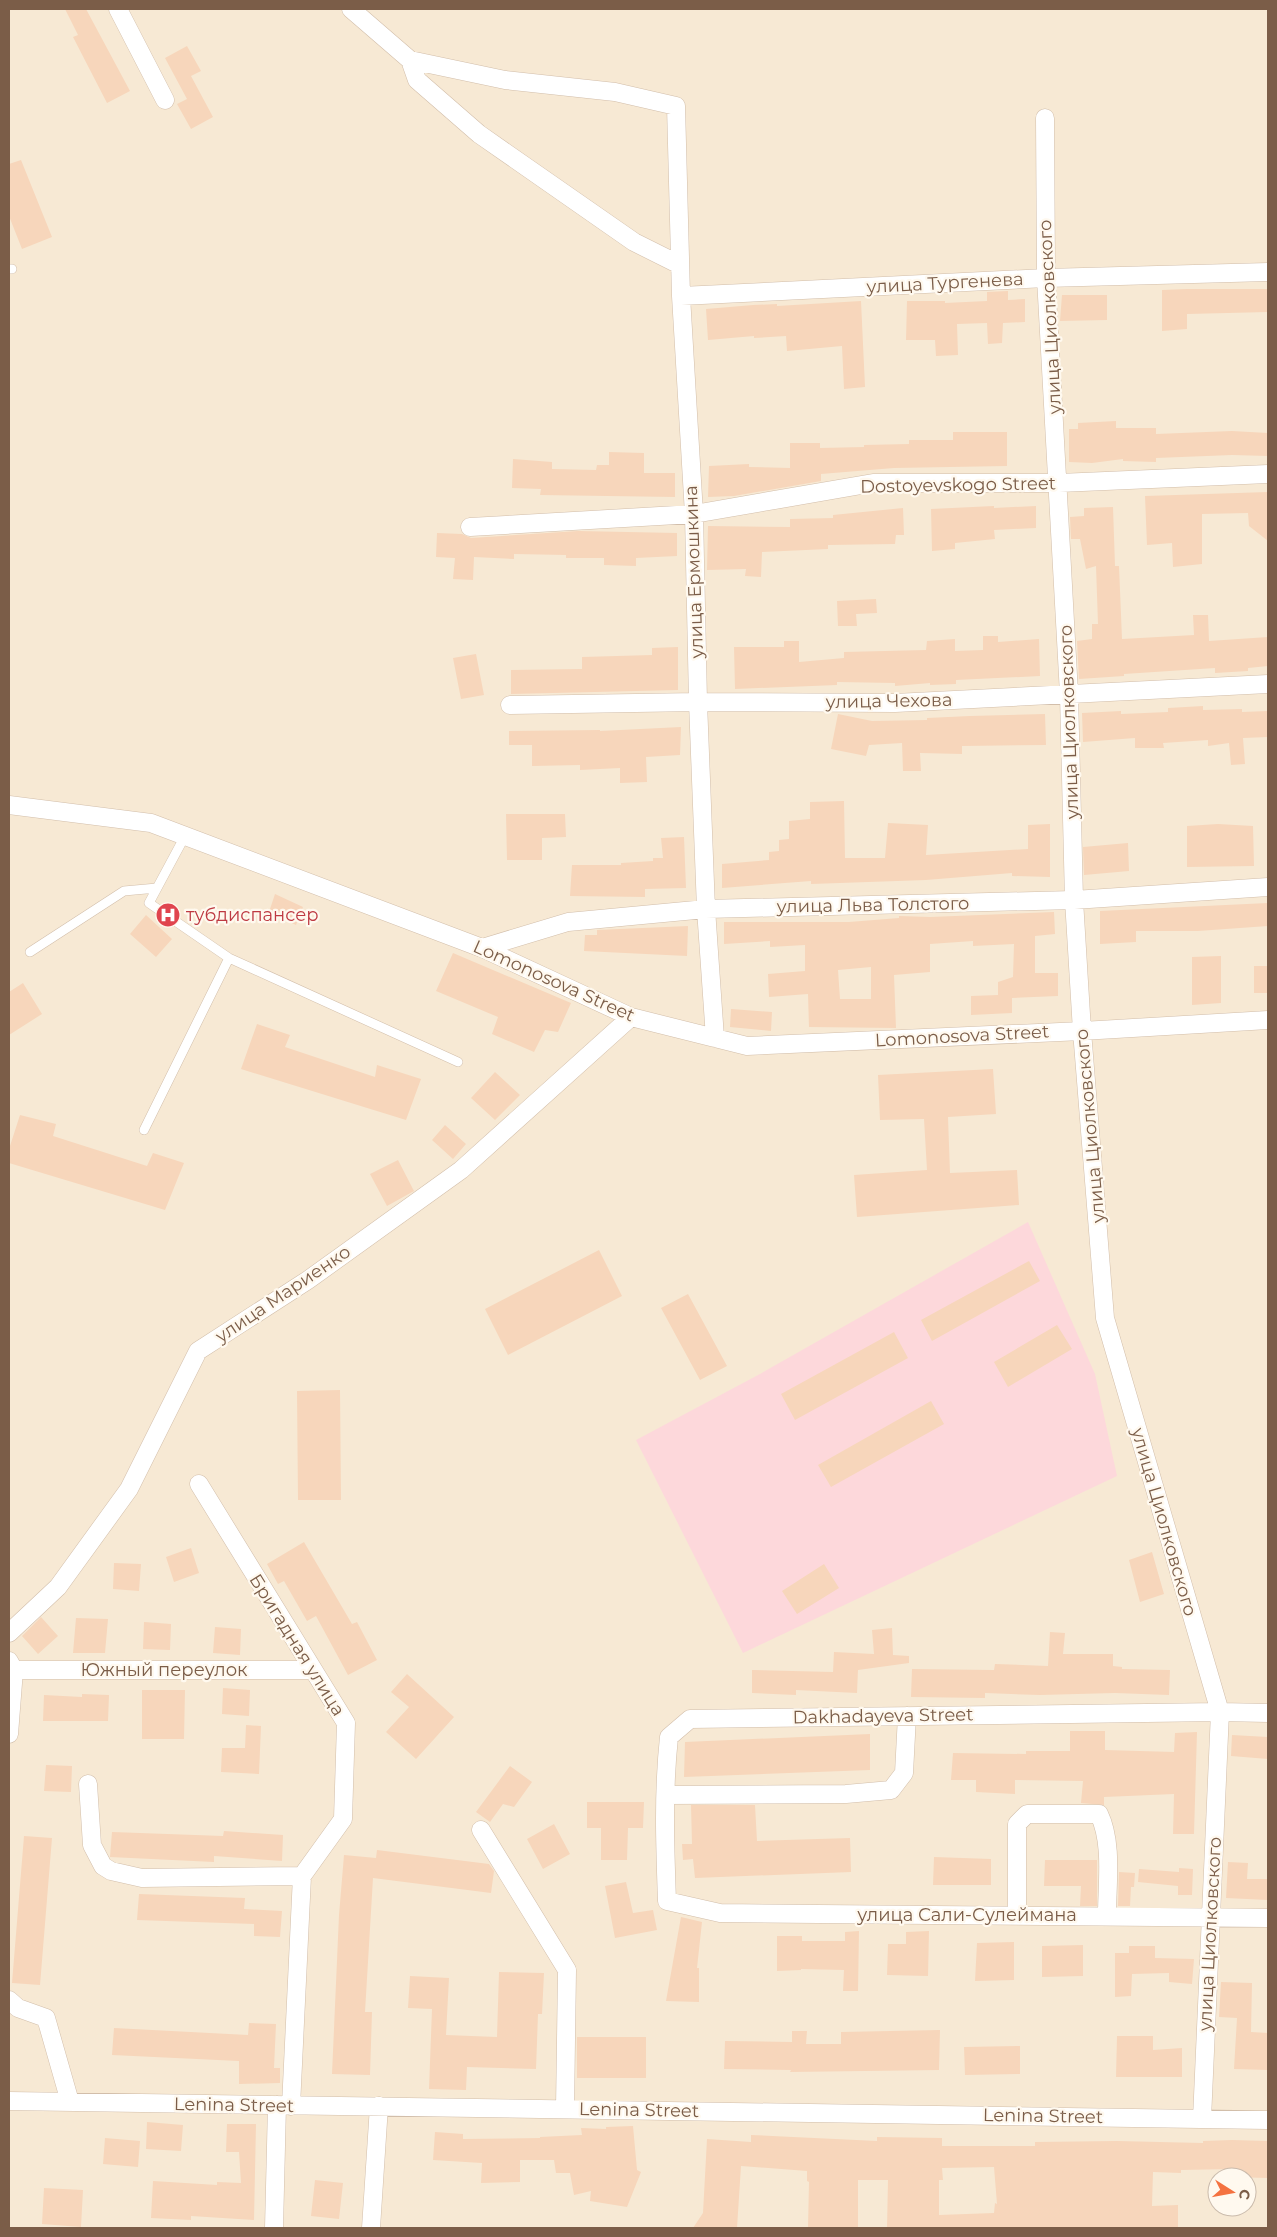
<svg xmlns="http://www.w3.org/2000/svg" width="1277" height="2237" font-family="Montserrat,sans-serif">
<style>
.residential{fill:#f7e9d4;fill-rule:evenodd}
.medical{fill:#fdd8db}
.building{fill:#f7d6bb;fill-rule:evenodd}
.lines{fill:none;stroke-linecap:round;stroke-linejoin:round}
.lane-casing{stroke:#d2beaa;stroke-width:10}
.street-casing{stroke:#d2beaa;stroke-width:19}
.lane{stroke:#fff;stroke-width:9}
.street{stroke:#fff;stroke-width:18}
.labels{text-anchor:middle;dominant-baseline:central;stroke-width:4.5;stroke-linejoin:round;paint-order:stroke}
.street-label{font-size:18px;fill:#7b5d48;stroke:#fff9ef}
.health-label{font-size:18px;fill:#be3a42;stroke:#fff9ef;text-anchor:start}
</style>
<rect width="100%" height="100%" fill="#fef6e6"/>
<path class="residential" d="M9 9H1268V2228H9ZM1217 2177H1247V2207H1217Z"/>
<path class="medical" d="M1028 1222 1095 1374 1117 1476 743 1653 636 1440 760 1374Z"/>
<path class="building" d="M65 9H86L130 91 107 103 73 37 78 35Z
M187 46 201 71 191 76 213 117 191 129 177 104 187 99 165 58Z
M21 160 52 237 22 249 9 216V164Z
M1187 289H1268V312L1187 314V329L1162 331V290Z
M1008 291V300L1025 299V322L1003 323 1002 343 988 344 987 323 957 324 958 355 936 356 935 340H906L907 301H945V303L987 301V292Z
M1062 295H1107V320L1060 321Z
M861 301 865 387 844 389 842 346 787 351 786 336 754 338V336L708 340 706 309 753 305 777 304V306Z
M1116 421V428H1156V434L1232 431 1268 433V456L1232 455 1156 458V462L1123 461V459L1092 463 1069 462V429H1078V423Z
M953 432H1007V466L894 468 821 474V481L734 496 708 497 709 466 749 464V467L790 468V443H820V448L864 447V445L909 444V440H953Z
M609 452 644 453V473H675V497L540 495 541 489 512 488 513 459 552 462V469L596 470 597 465H609Z
M1268 492V541L1249 526 1248 513 1202 514V564L1173 567 1172 543 1147 545 1145 496Z
M994 506V508L1036 506V528L994 530 995 539 955 543V549L932 551 931 509Z
M1113 507 1115 566H1119L1122 639 1194 635 1193 615H1208L1209 641 1268 637V666L1248 668V671L1215 673V668L1124 674V676L1079 679 1077 641 1092 639V624H1098L1096 566 1086 569 1080 539H1071L1070 517 1084 516V508Z
M903 508 904 535H896L895 544 828 545V549L762 552 761 577 745 576 746 569 707 570 708 526 790 527V519L833 518V515Z
M578 531 677 533V556L636 558V566L604 565V558H566V555L514 554V559L474 557 473 580 453 579 455 558 436 557 437 533 462 534 471 538Z
M876 599 877 613 856 614 857 626H838L837 601Z
M983 636H998V642L1039 639 1040 676 956 680V684L930 685V683L895 686V683L837 682V685L735 689 734 647H784V641H799V662L844 658V652L926 650 927 641 955 639V651L983 650Z
M678 647V690L511 694V670L582 669V657L652 655V648Z
M476 654 484 695 461 699 453 658Z
M1203 706V710L1242 709V712L1268 711V737L1243 738 1245 764 1231 765 1229 743 1208 746V740L1163 743 1164 748H1135V738L1083 742 1082 713 1121 711V714L1168 712V708Z
M838 714 872 721 927 720V718L970 716 1045 714 1046 745 962 746V754L920 753 921 771H903L902 743 869 745 866 756 831 749Z
M681 727 680 755 646 757 647 782 620 783V768L580 770V765L532 766V745H509V731L600 730V731Z
M844 801 845 858H885L888 823 928 825 926 855 1028 849V825L1050 824V877L1012 876V873L926 880 811 884V881L722 888V864L769 860V852L779 851V840L789 839V821L810 819V802Z
M506 814H565L566 837 542 838V860H507Z
M1218 824 1253 826 1254 866 1187 867V826Z
M684 837 686 888 645 889V897L570 896 572 865H621V863L653 861V858H663L661 838Z
M1128 843 1129 871 1084 875 1083 847Z
M275 894 303 907 296 925 269 912Z
M1268 903V926L1198 931H1136V942L1100 944V911Z
M1054 912 1055 934 1035 936V973H1058V996L1012 998V1013L971 1015V996L998 995V982L1013 977 1014 944 973 946V941L930 944V972L894 975 896 1028 809 1027 808 994 769 997 768 974 805 971V945L770 947V941L724 944V922H849L899 918V916L930 917ZM871 967V999H840L838 970Z
M146 915 172 939 156 957 130 934Z
M688 926 687 956 584 951 585 935H597V930Z
M453 953 571 1003 558 1032 545 1030 534 1052 492 1034 498 1017 436 991Z
M1221 956V1003L1192 1005V957Z
M1254 966H1268V993H1254Z
M23 983 42 1014 9 1035V992Z
M731 1009 772 1012 771 1031 730 1027Z
M257 1024 290 1035 285 1047 375 1077 377 1065 421 1079 406 1120 241 1069Z
M993 1069 996 1114 948 1117 950 1173 1017 1170 1019 1205 857 1217 854 1175 927 1170 924 1119 880 1120 878 1075Z
M495 1072 520 1095 495 1120 471 1098Z
M20 1115 56 1124 53 1136 147 1166 153 1153 184 1163 165 1210 9 1163V1149Z
M445 1125 466 1144 453 1159 432 1140Z
M398 1160 414 1191 387 1206 370 1174Z
M599 1250 622 1296 508 1355 485 1309Z
M1029 1261 1040 1281 932 1341 921 1320Z
M688 1294 727 1366 700 1380 661 1308Z
M1057 1325 1072 1349 1008 1387 994 1362Z
M894 1332 908 1358 795 1420 781 1394Z
M340 1390 341 1500H298L297 1391Z
M931 1401 944 1424 831 1487 818 1465Z
M304 1542 352 1624 357 1622 377 1660 348 1675 316 1616 307 1621 284 1581 278 1584 267 1564Z
M191 1548 199 1573 174 1582 166 1557Z
M1152 1552 1164 1594 1140 1602 1129 1560Z
M114 1563 141 1564 139 1591 113 1589Z
M824 1564 839 1588 797 1614 782 1591Z
M41 1617 58 1636 38 1654 22 1636Z
M76 1618 108 1619 105 1653H73Z
M144 1622 171 1624 170 1650 143 1649Z
M215 1627 241 1629 240 1655 213 1653Z
M892 1628 893 1655 909 1656V1663L858 1670 857 1693 796 1690V1695L752 1693V1670L833 1672 834 1652 874 1654 872 1630Z
M1050 1632 1065 1633 1063 1654H1113V1666L1122 1667V1669L1170 1670 1169 1695 1115 1693 1040 1695 985 1693V1698L911 1697 912 1669 994 1670 995 1664 1048 1666Z
M407 1674 454 1717 416 1759 386 1732 409 1707 391 1692Z
M223 1688 250 1690 249 1716 222 1714Z
M142 1690H185L184 1739H142Z
M82 1694 109 1695 108 1721H43L44 1695 82 1697Z
M246 1725 261 1726 259 1774 221 1772 222 1748H245Z
M1070 1731H1105V1750L1174 1752 1175 1733 1197 1732 1194 1834H1173L1174 1794 1104 1797V1805L1081 1803 1083 1781 1015 1780V1794L976 1792V1780H951L953 1753 1026 1754V1751H1070Z
M870 1734V1770L684 1777 685 1742Z
M1232 1735 1268 1737V1759L1231 1756Z
M46 1765 72 1766 71 1792 44 1791Z
M510 1766 532 1782 514 1807 503 1804 490 1822 476 1812Z
M587 1802H644L643 1828H628L627 1860H601V1828H587Z
M691 1805H755L757 1841 850 1838 851 1872 695 1878 693 1859 683 1860 682 1844H692Z
M554 1824 570 1854 543 1869 527 1839Z
M224 1831 283 1835 282 1861 214 1856V1862L110 1857 112 1832 223 1836Z
M24 1836 52 1838 40 1985 12 1983Z
M377 1850 489 1864 494 1871 491 1893 373 1878 365 2012H372L370 2075 332 2074 339 1915 344 1855 376 1858Z
M934 1857 991 1859V1885H933Z
M1045 1860H1097V1906H1080L1081 1886H1044Z
M1228 1862 1248 1863 1247 1879H1268V1900L1226 1898Z
M1179 1868 1193 1869 1192 1895H1178V1886L1138 1882 1139 1869 1179 1872Z
M1119 1872 1135 1873 1134 1887H1131L1130 1906H1118Z
M626 1882 633 1913 653 1910 657 1930 615 1938 605 1886Z
M139 1894 245 1898 244 1909 282 1911 280 1937 254 1936V1924L137 1920Z
M681 1917 702 1922 697 1968H699V2002L666 2001Z
M859 1931 858 1991H843L844 1970 801 1969V1970L777 1971V1936H802V1941H845V1932Z
M929 1931 928 1976 887 1975 888 1944H906V1932Z
M1014 1942V1980L975 1981 977 1943Z
M1083 1945V1976L1042 1977V1946Z
M1129 1946H1155V1958L1194 1959 1192 1984 1169 1982V1973L1132 1974 1131 1996 1115 1997V1953H1129Z
M499 1972 544 1973 542 2014H538L536 2069 467 2067 466 2090 429 2089 432 2009 408 2008 410 1976 449 1978 446 2035 497 2037Z
M1221 1982 1252 1983 1251 2032 1268 2033V2070L1234 2069 1237 2018 1219 2017Z
M249 2023 276 2024 274 2068H280V2083L239 2084V2061L112 2055 114 2028 248 2035Z
M940 2030 939 2070 790 2072 791 2070 724 2069 725 2041 792 2042V2031H807L806 2044H841V2032Z
M1117 2036H1153V2050L1182 2048V2077H1116Z
M577 2037H646V2078H577Z
M1020 2046V2074L965 2075 964 2047Z
M147 2122 183 2125 181 2151 146 2149Z
M227 2124H256L254 2220 191 2216V2220L151 2218 153 2181 217 2185V2182L241 2183 239 2152H226Z
M633 2126 637 2170 641 2172 627 2207 590 2201 591 2191 574 2195 570 2173H556L554 2160H520V2182L481 2183 482 2163 433 2160 435 2132 463 2134V2139L540 2138V2137L582 2135 581 2128 606 2129V2127Z
M751 2135 877 2141V2137L942 2138V2146H1035V2142L1117 2141 1203 2143V2141L1232 2140 1268 2141V2178L1230 2177 1231 2169 1181 2170V2173L1153 2172 1152 2206 1178 2205V2228H887L888 2180H858V2228H808L809 2182 807 2181V2171L741 2166 737 2228H693L703 2213 707 2139 751 2142ZM994 2167 997 2204 995 2203 994 2213 939 2215V2180H943L942 2168Z
M105 2138 140 2141 138 2167 103 2164Z
M315 2180 343 2183 339 2219 311 2216Z
M44 2188 83 2190 81 2227 42 2224Z"/>
<g class="lines">
<defs>
<path id="lane" d="M9 269H12
M30 952 124 891 157 888
M229 958 458 1062
M144 1130 229 958 149 903 185 836"/>
<path id="street" d="M118 9 165 100
M351 9 410 60
M1045 118 1046 278 1069 694 1074 900 1082 1031 1105 1318 1220 1712 1202 2119
M680 265 634 242 479 134 417 80 410 60 505 80 615 92 676 106 681 296 694 514 698 702 706 909 715 1038
M681 296 1046 278 1268 272
M470 527 694 514 873 483H1059L1268 474
M510 705 698 702 895 703 1268 684
M9 805 151 823 482 948 631 1017 747 1046 1082 1031 1268 1020
M482 948 568 922 706 909 1074 900 1268 887
M199 1484 346 1723 343 1819 302 1876 291 2106
M9 1633 58 1587 129 1489 198 1351 308 1280 461 1170 631 1017
M14 1670H313
M1268 1713 1220 1712 690 1719 669 1737C663 1792 665 1846 667 1901L720 1913 1268 1918
M9 1734 14 1670 9 1661
M88 1784 92 1845 103 1866 111 1871 142 1878 302 1876
M666 1795 846 1794 891 1790 904 1773 907 1716
M481 1830 567 1970 565 2109
M1017 1915V1824L1027 1814H1099C1113 1843 1107 1883 1107 1916
M9 2000 18 2008 46 2018 70 2102
M9 2101 1268 2120
M274 2228 277 2105
M371 2228 379 2106"/>
</defs>
<use href="#lane" class="lane-casing"/>
<use href="#street" class="street-casing"/>
<use href="#lane" class="lane"/>
<use href="#street" class="street"/>
</g>
<defs>
<symbol id="hospital-disc" viewBox="-11 -11 22 22"><circle r="9.5" fill="#e0444e" stroke="#fff9ef"/><path d="M-5-5h3v3.5h4V-5h3V5h-3V1.5h-4V5h-3Z" fill="#fff"/></symbol>
</defs>
<g fill-rule="evenodd">
<use href="#hospital-disc" x="154" y="901" width="28" height="28"/>
</g>
<g class="labels">
<g class="street-label">
<text transform="translate(945 283) rotate(-3)">улица Тургенева</text>
<text transform="translate(1050 317) rotate(-93)">улица Циолковского</text>
<text transform="translate(958 485) rotate(-1)">Dostoyevskogo Street</text>
<text transform="translate(694 572) rotate(-92)">улица Ермошкина</text>
<text transform="translate(889 701) rotate(-1)">улица Чехова</text>
<text transform="translate(1069 722) rotate(-92)">улица Циолковского</text>
<text transform="translate(873 905) rotate(-1)">улица Льва Толстого</text>
<text transform="translate(554 981) rotate(24)">Lomonosova Street</text>
<text transform="translate(962 1036) rotate(-3)">Lomonosova Street</text>
<text transform="translate(1090 1126) rotate(-95)">улица Циолковского</text>
<text transform="translate(283 1294) rotate(-34)">улица Мариенко</text>
<text transform="translate(1164 1522) rotate(74)">улица Циолковского</text>
<text transform="translate(297 1645) rotate(58)">Бригадная улица</text>
<text x="164" y="1670">Южный переулок</text>
<text transform="translate(883 1716) rotate(-1)">Dakhadayeva Street</text>
<text x="967" y="1915">улица Сали-Сулеймана</text>
<text transform="translate(1210 1934) rotate(-87)">улица Циолковского</text>
<text transform="translate(234 2105) rotate(1)">Lenina Street</text>
<text transform="translate(639 2110) rotate(1)">Lenina Street</text>
<text transform="translate(1043 2116) rotate(1)">Lenina Street</text>
</g>
<g class="health-label">
<text x="186" y="915">тубдиспансер</text>
</g>
</g>
<rect width="1277" height="2237" fill="none" stroke="#7b5d48" stroke-width="20"/>
<g transform="translate(1232 2192) rotate(101)"><circle r="24" fill="#fff9ef" stroke="#cabbac"/>
<path d="M0-4L9 19L0 12L-9 19Z" fill="#f47240"/>
<text y="-8" font-size="14" font-weight="bold" text-anchor="middle" fill="#7b5d48">С</text>
</g>
</svg>
